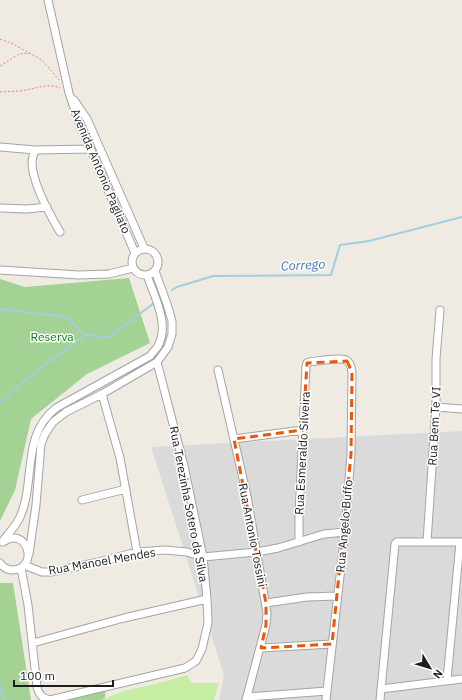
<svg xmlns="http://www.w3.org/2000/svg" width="462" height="700" font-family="'IBM Plex Sans',sans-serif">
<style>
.residential{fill:#dbdada}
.grass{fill:#c6eda4}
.forest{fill:#a4d194}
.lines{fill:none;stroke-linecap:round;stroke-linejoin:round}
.stream{stroke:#9fcfe0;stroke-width:2}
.minor-casing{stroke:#a4a4a4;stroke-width:9}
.path{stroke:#ff7863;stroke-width:1;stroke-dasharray:2 2;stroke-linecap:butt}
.minor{stroke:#fff;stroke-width:7}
.marked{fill:none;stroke:#e8590c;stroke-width:3;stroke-dasharray:8 5;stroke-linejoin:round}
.labels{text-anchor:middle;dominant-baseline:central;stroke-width:3;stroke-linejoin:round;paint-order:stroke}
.street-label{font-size:12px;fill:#1d1d1d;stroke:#fff}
.park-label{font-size:12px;fill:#048213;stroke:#fff}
.water-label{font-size:13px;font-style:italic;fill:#4478b3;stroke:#fff}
</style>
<rect width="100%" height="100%" fill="#efebe2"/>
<path class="residential" d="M462 431V700H219L224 675 151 447Z"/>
<path class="grass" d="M187 675 191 683H219L214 700H101L123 691 156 684Z"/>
<path class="forest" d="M129 278 150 343 87 374 31 419 15 490 0 521V279L25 287Z
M0 583H13L31 700H0Z
M106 688 105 698 101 700H55Z"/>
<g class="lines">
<path class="stream" d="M172 290 177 287 213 276 331 275 340 245 369 241 462 217
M0 309 66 317 85 335 109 337 154 303
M0 402 39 369 85 335
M0 687 4 700"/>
<defs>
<path id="minor" d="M48 0 69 93 79 123 135 253
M74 100 87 119 144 248
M0 147 35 150 90 149
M35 150C34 154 32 158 32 162 32 182 50 215 60 232
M0 208 27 209 47 207
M132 262a13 13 0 1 1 26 0a13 13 0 1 1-26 0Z
M0 270 79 275 109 274 133 268
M218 370 247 496 267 613 266 625 246 700
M102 394 120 458 137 552
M436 407 462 409
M234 439 303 430
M82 500 126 489
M2 542C8 534 16 526 20 517 36 481 21 435 56 408L150 356C153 352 156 349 158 346 170 324 154 296 147 275
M299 542V515L306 366 307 363 309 362C318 361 339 357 346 360 351 363 351 367 352 372L351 454 345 532 326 700
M427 542 436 407V359L440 310
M29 554 36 505 40 456 41 444 45 434 53 422 66 412 102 394 157 362 168 347 172 334V321L167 304 155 271
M0 563C3 567 8 570 13 570 40 568 27 525 3 542
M24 565 42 572H51L94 563 137 552 165 550 187 552 203 557 257 552 278 548 324 534 345 532
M21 568 28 605 37 687C39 695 42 698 50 700
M266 603 307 597 337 596
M33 643 124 618 207 599
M261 648 332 644
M447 680 460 542
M381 689 462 679
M247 697 327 691
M50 700 185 668 196 661 202 649 208 623 207 599 203 557 184 466 157 362
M380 700 395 544 397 542H462"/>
</defs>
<use href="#minor" class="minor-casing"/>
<path class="path" d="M0 39 13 44 42 60 59 80
M0 66 19 54 30 53
M0 92C9 91 17 92 26 90 37 88 50 83 60 88"/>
<use href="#minor" class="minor"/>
</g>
<path class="marked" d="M347 361 352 372 351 454 332 644 261 648 266 625V603L234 439 303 430 307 363Z"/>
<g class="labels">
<g class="street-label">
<text transform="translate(101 171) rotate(67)">Avenida Antonio Pagliato</text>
<text transform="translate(434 426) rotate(-87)">Rua Bem Te VI</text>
<text transform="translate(302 453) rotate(-87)">Rua Esmeraldo Silveira</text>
<text transform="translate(189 504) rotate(79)">Rua Terezinha Sotero da Silva</text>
<text transform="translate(344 526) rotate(-85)">Rua Angelo Buffo</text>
<text transform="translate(253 535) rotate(79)">Rua Antonio Tossini</text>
<text transform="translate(102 561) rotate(-10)">Rua Manoel Mendes</text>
</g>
<g class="park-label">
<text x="52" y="336">Reserva</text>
</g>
<g class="water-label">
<text transform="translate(303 265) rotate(-3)">Corrego</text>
</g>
</g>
<g transform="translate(430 668) rotate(128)" stroke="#ffffff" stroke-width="3" paint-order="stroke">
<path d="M0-3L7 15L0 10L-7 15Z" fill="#1d1d1d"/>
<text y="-6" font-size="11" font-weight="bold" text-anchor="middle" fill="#1d1d1d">N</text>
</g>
<path d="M14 680v6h99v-6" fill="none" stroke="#1d1d1d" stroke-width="2"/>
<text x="20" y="680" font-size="12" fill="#1d1d1d" stroke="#ffffff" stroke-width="3" paint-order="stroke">100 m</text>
</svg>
